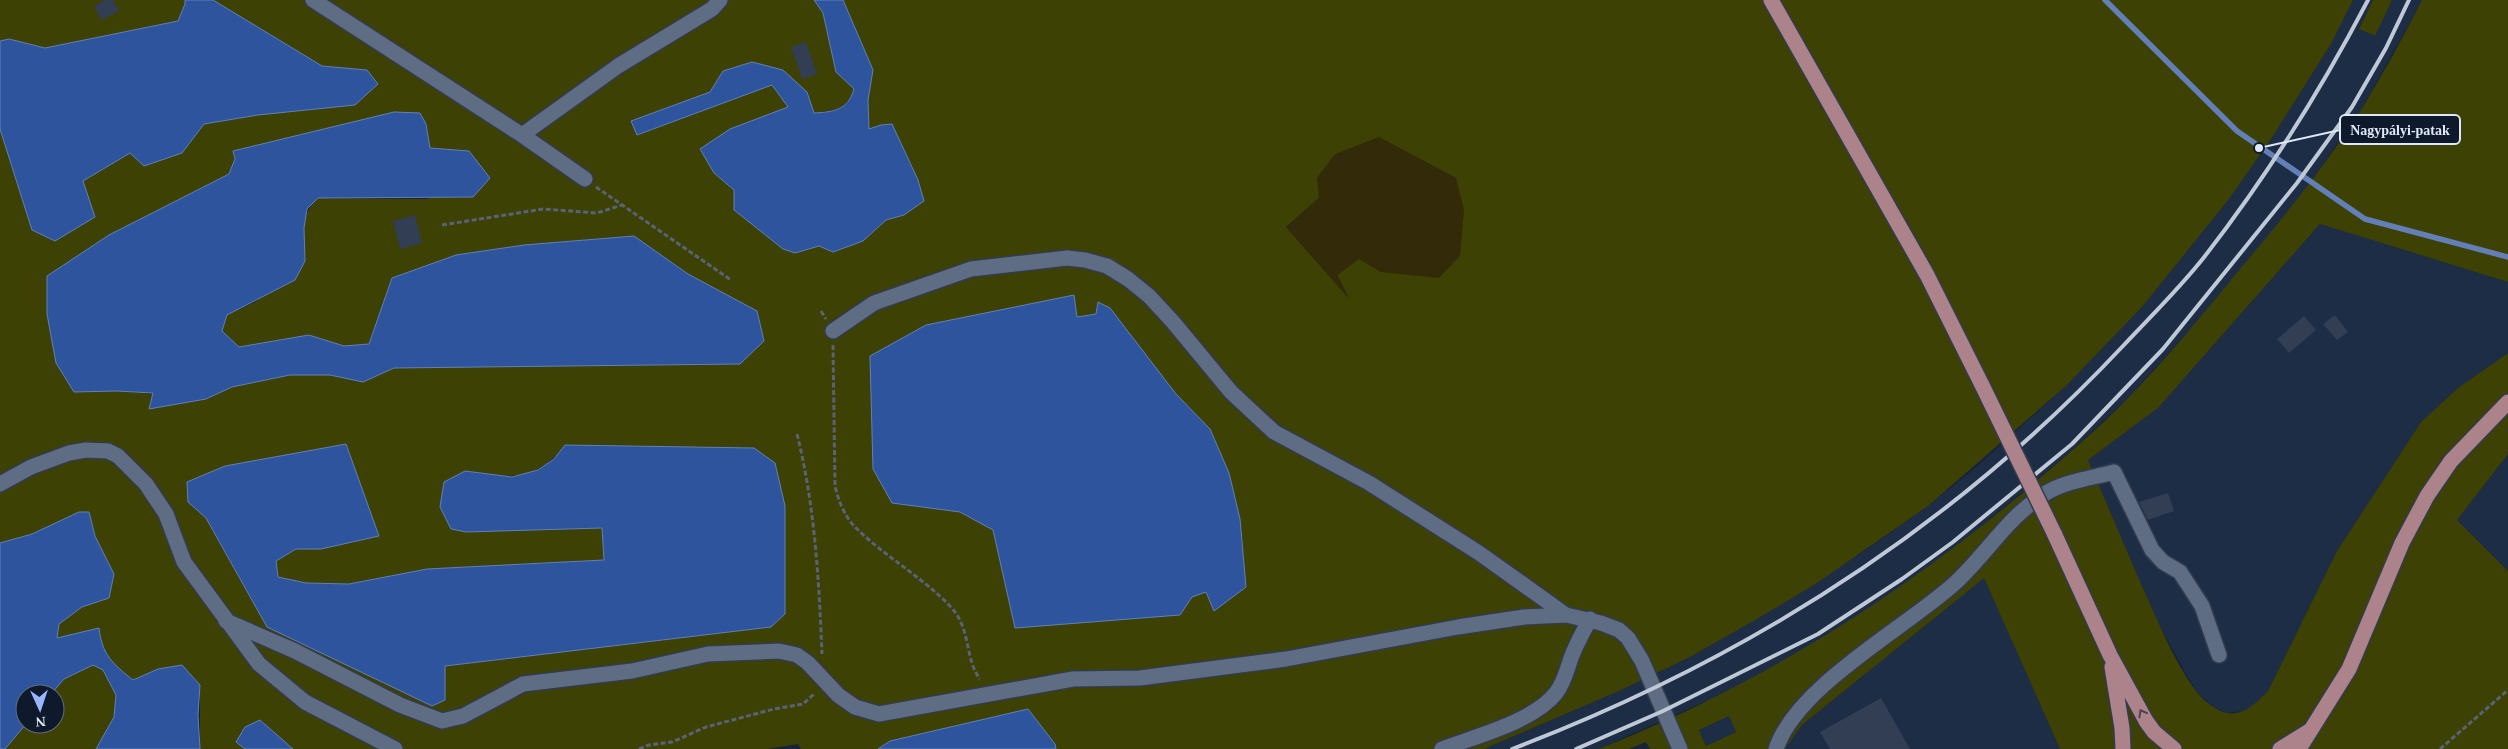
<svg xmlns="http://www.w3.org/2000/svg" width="2508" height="749" font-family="Georgia,serif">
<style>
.built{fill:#1d2d46}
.green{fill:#3e4104;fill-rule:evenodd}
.sand{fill:#322a08}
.water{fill:#2d549d;stroke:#6280b7}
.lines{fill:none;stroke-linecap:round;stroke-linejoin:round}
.stream{stroke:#6280b7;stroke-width:5.5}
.building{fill:#313e54}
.minor-casing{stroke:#333c4d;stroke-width:18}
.major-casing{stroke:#333c4d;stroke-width:18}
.path{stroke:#586375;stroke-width:3;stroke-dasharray:5 2.5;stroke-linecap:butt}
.minor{stroke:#5e6c84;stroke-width:15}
.major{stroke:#ac838b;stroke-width:15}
.rail{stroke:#bfc8d6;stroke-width:4}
.major-bridge-casing{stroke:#333c4d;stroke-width:18;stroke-linecap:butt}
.major-bridge{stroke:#ac838b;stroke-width:15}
.oneway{stroke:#4d4352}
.leader{fill:none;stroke:#dfe8f5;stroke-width:2}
.callout-dot{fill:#dfe8f5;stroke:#0e192c;stroke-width:2}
.callout{fill:#0e192c;stroke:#dfe8f5;stroke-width:2}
.callout-label{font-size:14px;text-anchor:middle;font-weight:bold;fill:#dfe8f5}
</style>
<rect width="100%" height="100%" fill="#172337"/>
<path class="built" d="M2353 0H2373L2359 28 2374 36 2392 0H2422L2361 110 2292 208 2198 321 2128 398 2070 452 1947 555 1887 598 1788 659 1729 691 1598 749H1484L1619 691 1690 657 1757 619 1863 552 1928 506 1975 468 2066 386 2142 307 2229 199 2271 139 2331 44Z
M2320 224 2508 282V353L2458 388 2421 422 2337 551 2268 691 2255 705 2243 711 2226 713 2214 707 2197 692 2185 672 2158 623 2088 460 2158 408Z
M2508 454V571L2457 520Z
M1984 577 2060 749H1785L1802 725Z
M1729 716 1736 732 1706 746 1699 730Z"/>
<path class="green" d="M0 0H185V4L178 21 45 48 9 39 0 41Z
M213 0H814L823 13 836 72 854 89C847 110 834 111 813 113L807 92 767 66 752 62 723 71 710 92 631 121 638 135 772 85 789 107 730 129 714 173 734 190V210L783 249 795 253 819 246 833 252 863 241 886 220 904 215 918 180 892 124 881 125 869 130 868 100 872 70 843 0H2353L2331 44 2271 139 2229 199 2142 307 2066 386 1928 506 1817 583 1757 619 1690 657 1619 691 1484 749H1056L1055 744 1028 709 890 741 878 749H801L798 744 767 749H293L260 720 236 742 245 749H200V685L158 669 133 680 113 664 101 645 57 639 59 624 82 607 109 598 114 574 95 536 89 512 32 534 0 543V129L32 230 83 181 130 153H182L204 124 258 115 367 70 322 66ZM426 124 430 148 469 151 489 178 426 199 318 198C298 217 304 236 305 261L255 302 227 315 222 331 239 347 309 335 344 346 369 344 392 278 456 255 524 245 633 236 688 274 394 368 363 382 330 375H290L232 387 206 399 149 409 153 394 116 391 47 276 109 235 229 174 235 159 233 152ZM1422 162 1456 178 1381 272 1359 258 1337 275 1348 296 1286 227 1319 198ZM566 445 785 506V614L771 627 445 666V699L267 627 206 518 321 549H296L276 561 278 577 306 583 349 584 427 569 604 560 602 528 466 532 451 529 465 471C511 477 532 484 566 445Z
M2373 0H2392L2375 36 2359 29Z
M2422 0H2508V282L2320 224 2158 408 2088 460C2106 502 2124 544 2142 586 2158 621 2173 660 2196 691 2202 699 2216 711 2227 713 2244 716 2257 702 2268 691L2337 551 2421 422 2458 388 2508 353V454L2457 520 2508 571V749H2060L1984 578 1802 725 1785 749H1650L1646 742 1629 749H1598C1755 688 1897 598 2026 490 2061 460 2096 431 2128 398 2168 357 2204 313 2240 269 2283 218 2325 166 2361 110 2383 74 2403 37 2422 0ZM1729 716 1736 732 1706 746 1699 730Z
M93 665 103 670 116 695 114 717 96 749H5L26 724H55V694H51L64 679Z"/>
<path class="sand" d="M1379 137 1456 178 1464 210 1460 256 1439 278 1381 272 1359 259 1337 275 1349 299 1286 227 1319 198 1317 178 1335 154Z"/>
<path class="water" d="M185 0H213L322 66 367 70 378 84 355 105 258 115 204 124 182 153 144 166 130 153 83 181 95 217 55 241 32 230 0 129V41L9 39 45 48 178 21 185 4Z
M814 0H843L873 70 868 100 869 129 881 125 892 124 918 180 924 201 904 215 886 220 863 241 833 252 819 246 795 253 783 249 734 210V190L714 173 700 149 730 129 788 107 772 85 637 135 631 121 710 92 723 71 752 62 783 70 807 92 814 113C834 112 848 110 854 89L836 72 823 13Z
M394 112 420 113 426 124 430 148 469 151 490 178 473 197 318 198 307 209 304 228 305 261 295 280 227 315 222 331 239 347 309 335 344 346 369 344 392 278 456 255 524 245 634 236 688 274 757 311 764 341 740 364 394 368 363 382 330 375H290L232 387 206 399 149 409 153 393 116 391 74 392 56 363 47 314V276L109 235 229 174 235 159 233 151Z
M1074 295 1077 317 1096 314 1098 302 1110 308 1176 394 1210 429 1229 473 1240 519 1246 587 1214 611 1206 592 1192 597 1180 615 1015 628 993 530 960 512 892 503 873 469 870 356 926 325Z
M346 444 379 536 321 549H296L276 561 278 577 306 583 349 584 427 569 604 560 602 528 466 532 451 529 440 507 444 482 465 471 512 477 538 470 554 459 565 445 754 448 775 463 785 506V614L771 627 445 666V700L432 706 267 627 206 518 188 502 187 482 225 466Z
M79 512H89L95 536 114 574 109 598 82 607 59 624 57 638 99 628C102 655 113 664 133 680L158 669 182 665 200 685 198 715 200 749H96L114 717 116 695 103 670 93 665 64 679 51 694H25L26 724 5 749H0V543L32 534Z
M1028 709 1055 744 1056 749H878L890 741Z
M260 720 293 749H245L236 742 245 727Z"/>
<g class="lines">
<path class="stream" d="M2105 0 2237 131 2365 219 2508 257"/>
</g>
<path class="building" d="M105 0H113L119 11 101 20 94 6Z
M806 42 817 74 802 79 791 47Z
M415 215 422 243 400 249 393 221Z
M2335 315 2348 332 2337 340 2323 324Z
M2304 316 2316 330 2289 353 2277 339Z
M2168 493 2174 511 2148 520 2139 502Z
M1881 698 1910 749H1830L1820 732Z"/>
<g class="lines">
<defs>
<path id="minor" d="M313 0 522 135 585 179
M522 135 618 66 712 9 720 0
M833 331 874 303 971 269 1067 258 1085 260 1107 266 1128 279 1149 296 1173 322 1231 392 1274 432 1369 483 1479 553 1566 615
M0 484 31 467 69 453 86 450 108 451 118 456 146 484 166 514 184 562 259 664 305 702 395 749
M226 621 295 651 400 705 442 721 463 716 523 684 632 671 708 654 779 651 797 655 808 663 838 695 855 707 879 714 1073 679 1140 678 1286 659 1458 627 1524 617 1566 615 1601 623 1619 630 1628 638 1642 661 1680 749
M1442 749C1476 736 1533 722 1556 693 1564 683 1567 670 1571 658 1576 644 1583 632 1590 619
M1776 749C1796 687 1905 628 1954 584 1986 555 2008 516 2046 493 2066 481 2092 478 2114 472L2152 550 2163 562 2180 572 2202 606 2219 655"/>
<path id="major" d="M1771 0 1927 275 1982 385
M2054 533 2110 655 2146 721 2154 732 2174 749
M2112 667 2122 728 2123 749
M2280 749 2309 731
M2299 749 2349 669 2402 543 2427 496 2451 461 2508 402"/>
</defs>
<use href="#minor" class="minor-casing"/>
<use href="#major" class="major-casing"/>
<path class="path" d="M596 187 731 280
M442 225 543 209 597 213 622 205
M821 311 826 319
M833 345 835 486C838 500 845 517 855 527 884 556 921 576 950 606 972 629 964 658 980 679
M797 434C815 506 819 581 822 654
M639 749 649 745 672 742 706 727 774 709 803 704 814 694
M2440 749 2508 690"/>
<use href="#minor" class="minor"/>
<use href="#major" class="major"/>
<path class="rail" d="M1512 749C1746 660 1950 530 2122 347 2150 317 2180 288 2205 256 2267 176 2321 90 2368 0
M1576 749 1663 711 1818 634 1902 579 1953 542 2072 444 2163 349 2297 183 2352 107 2386 48 2409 0"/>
<defs>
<path id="major-bridge" d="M1982 385 2054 533"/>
</defs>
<use href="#major-bridge" class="major-bridge-casing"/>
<use href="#major-bridge" class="major-bridge"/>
</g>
<defs><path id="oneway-chevron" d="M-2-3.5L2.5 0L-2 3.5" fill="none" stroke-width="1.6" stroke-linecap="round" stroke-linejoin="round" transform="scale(1.25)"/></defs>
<use class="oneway" href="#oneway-chevron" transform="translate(2142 713) rotate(-119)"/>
<path class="leader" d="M2259 148L2340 130"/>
<circle class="callout-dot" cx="2259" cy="148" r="5"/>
<rect class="callout" x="2340" y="115" width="120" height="29" rx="5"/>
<g class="callout-label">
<text x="2400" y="135">Nagypályi-patak</text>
</g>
<g transform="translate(40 709) rotate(177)"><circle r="24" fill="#0e192c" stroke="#626c7c"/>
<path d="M0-4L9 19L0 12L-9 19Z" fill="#97b6fd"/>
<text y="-8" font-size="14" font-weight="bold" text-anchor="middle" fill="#dfe8f5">N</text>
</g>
</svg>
